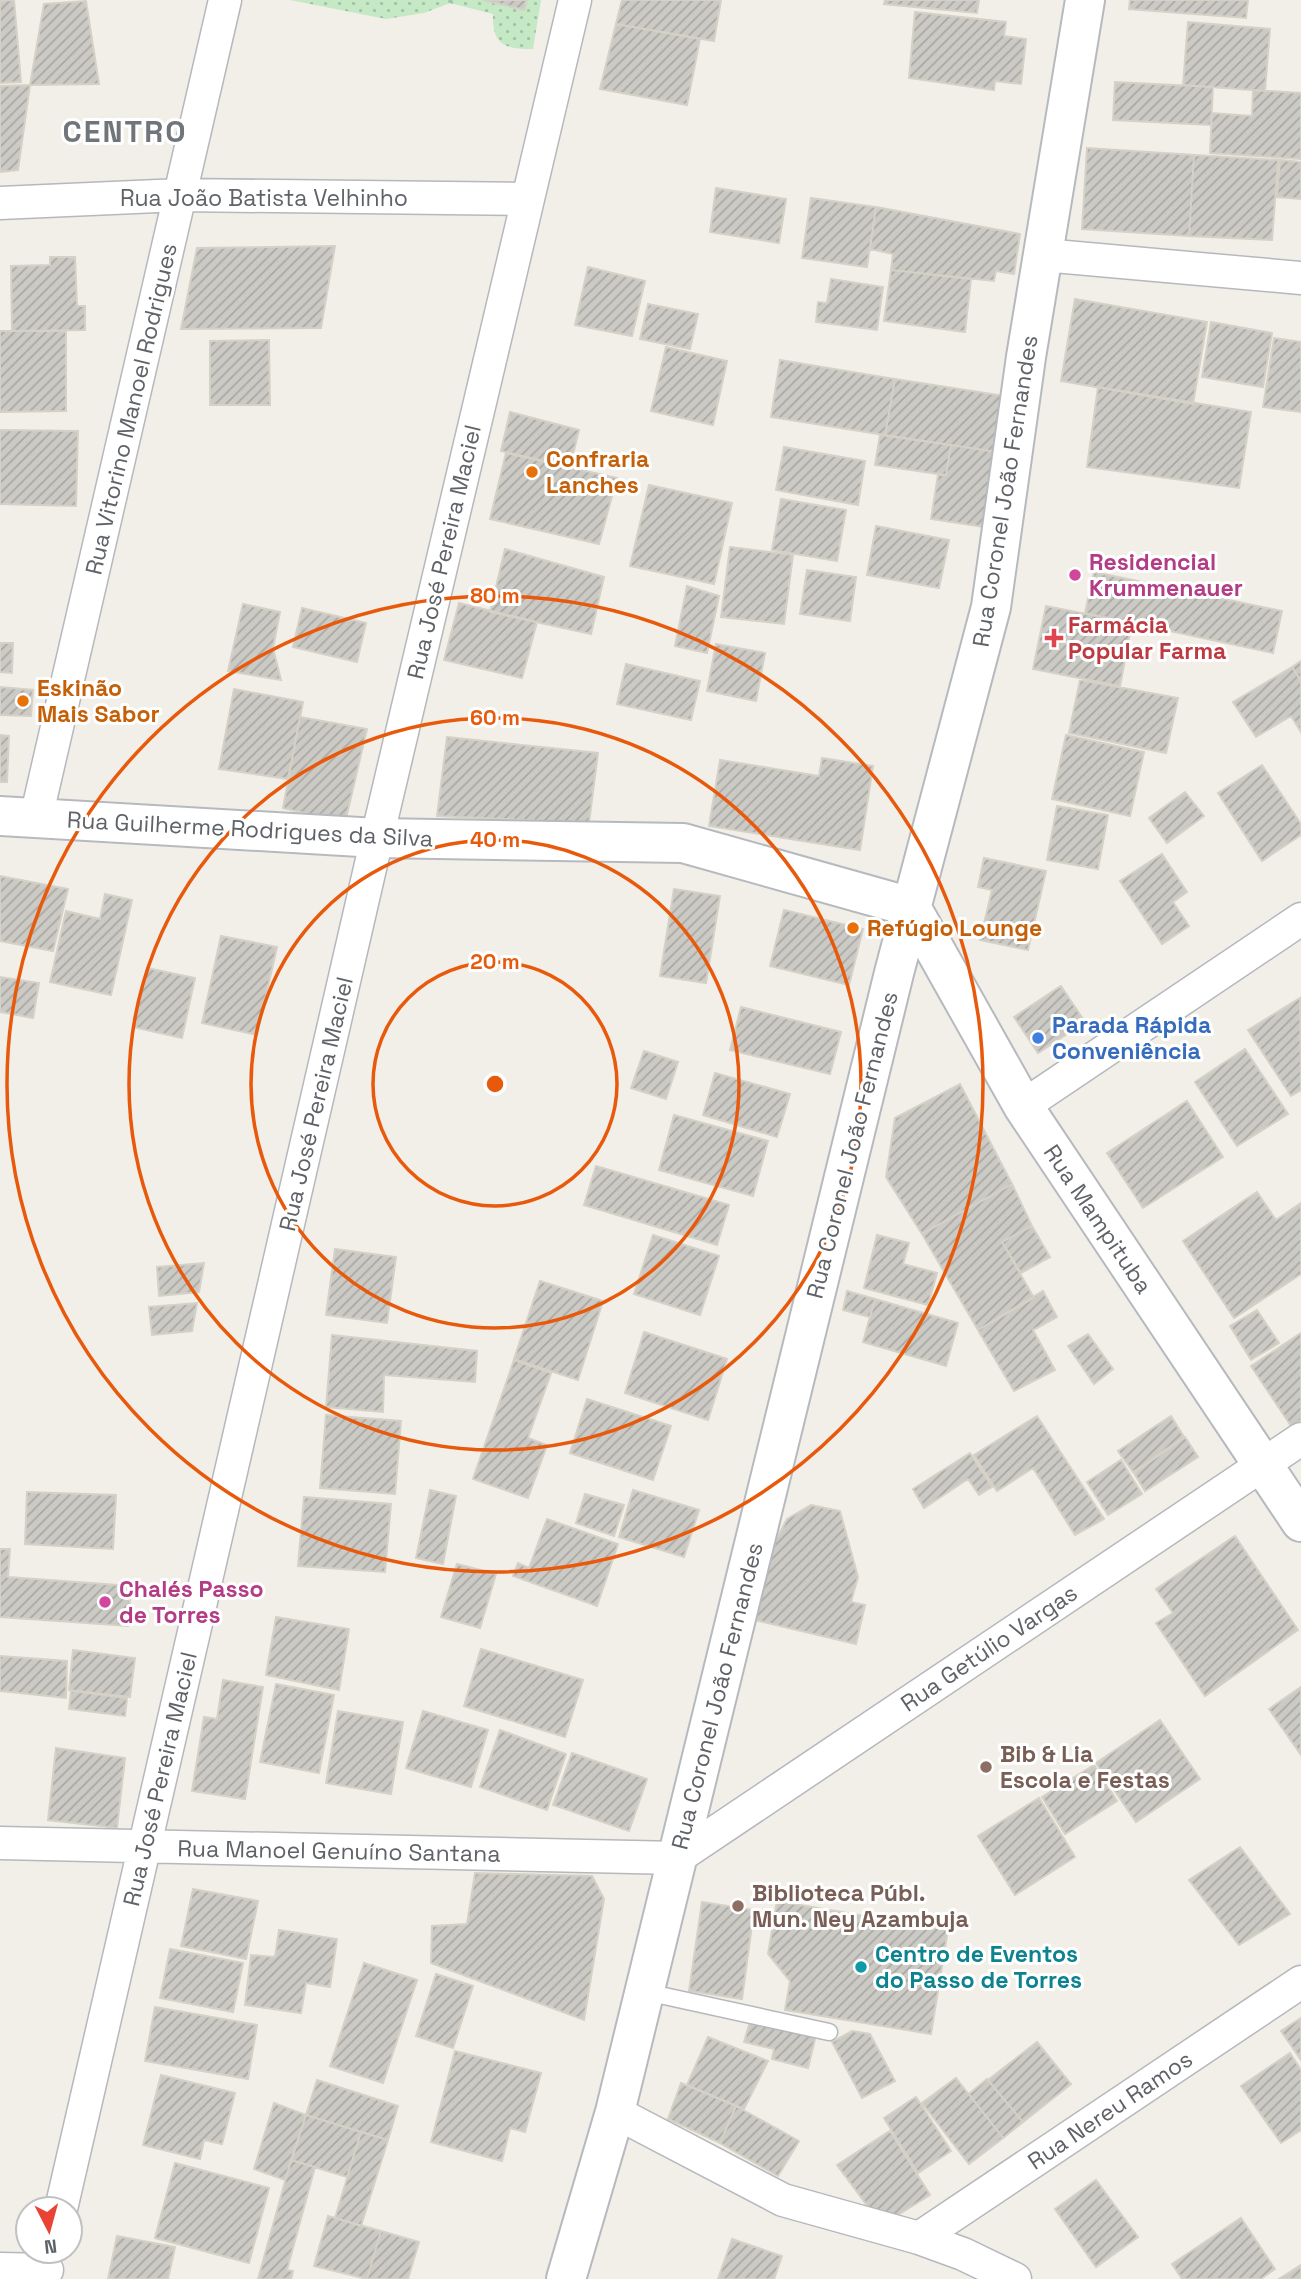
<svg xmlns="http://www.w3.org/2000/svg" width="1301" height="2279" font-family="'Space Grotesk',sans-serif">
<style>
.grass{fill:url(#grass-dots)}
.building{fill:url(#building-hatch);stroke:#d6d1c6;stroke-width:2}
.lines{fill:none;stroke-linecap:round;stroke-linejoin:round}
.lane-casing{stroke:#b5b8bc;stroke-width:19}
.street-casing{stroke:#b5b8bc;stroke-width:35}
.secondary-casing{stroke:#b6babf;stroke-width:42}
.path{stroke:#9cc7a9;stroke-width:4.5;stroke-dasharray:7 3.5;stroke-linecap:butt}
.lane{stroke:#fff;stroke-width:16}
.street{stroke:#fff;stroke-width:32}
.secondary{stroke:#fff;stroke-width:38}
.ring{fill:none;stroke:#e8590c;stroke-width:3.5}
.food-dot{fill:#e8710a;stroke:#fff;stroke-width:2.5}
.hotel-dot{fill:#d1479c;stroke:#fff;stroke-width:2.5}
.health-dot{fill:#e0444e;stroke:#fff;stroke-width:2.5}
.shop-dot{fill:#3f7fe0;stroke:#fff;stroke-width:2.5}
.education-dot{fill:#8d6e63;stroke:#fff;stroke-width:2.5}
.culture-dot{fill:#0f9aa8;stroke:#fff;stroke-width:2.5}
.labels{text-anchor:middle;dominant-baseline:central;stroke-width:6;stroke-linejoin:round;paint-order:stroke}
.street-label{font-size:23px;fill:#5f6368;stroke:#fff}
.food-label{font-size:23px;font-weight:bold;fill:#c56008;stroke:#fff;text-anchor:start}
.hotel-label{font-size:23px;font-weight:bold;fill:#b23c85;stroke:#fff;text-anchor:start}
.health-label{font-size:23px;font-weight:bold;fill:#be3a42;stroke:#fff;text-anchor:start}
.shop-label{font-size:23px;font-weight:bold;fill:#366cbe;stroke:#fff;text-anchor:start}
.education-label{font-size:23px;font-weight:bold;fill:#785e54;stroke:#fff;text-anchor:start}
.culture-label{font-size:23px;font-weight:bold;fill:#0d838f;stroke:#fff;text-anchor:start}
.district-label{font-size:30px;font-weight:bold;letter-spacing:2px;fill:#70757a;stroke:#fff}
.centre{fill:#e8590c;stroke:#fff;stroke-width:3.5}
.ring-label{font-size:21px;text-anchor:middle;font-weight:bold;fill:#e8590c;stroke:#fff;stroke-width:6;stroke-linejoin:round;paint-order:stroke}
</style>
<defs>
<pattern id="grass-dots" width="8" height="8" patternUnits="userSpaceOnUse" patternTransform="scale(1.75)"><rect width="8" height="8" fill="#c5e8c5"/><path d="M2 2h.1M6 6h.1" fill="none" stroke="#a3c0a4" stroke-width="1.8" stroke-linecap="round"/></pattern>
<pattern id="building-hatch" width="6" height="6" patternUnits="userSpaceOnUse" patternTransform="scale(1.75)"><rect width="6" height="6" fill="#cccac5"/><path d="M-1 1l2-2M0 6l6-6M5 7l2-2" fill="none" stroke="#a9a8a4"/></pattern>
</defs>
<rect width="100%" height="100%" fill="#f1efe8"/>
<path class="grass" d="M290 0H541L533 49C505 49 492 45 493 14L450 3 424 13 386 19Z"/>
<path class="building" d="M14 0 21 82 0 83V1Z
M483 0H527L524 10Z
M622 0H721L714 41 616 24Z
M885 0H979L977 13 884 4Z
M1130 0H1248L1246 18 1129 9Z
M86 1 99 84 30 85 44 4Z
M915 12 1006 22 1004 36 1026 39 1021 84 995 81 994 90 909 78Z
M1188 22 1270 29 1265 91 1183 85Z
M616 24 700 39 687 105 600 89Z
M1115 82 1213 87 1211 125 1113 120Z
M30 85 18 170 0 172V86Z
M1253 90 1301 93V159L1210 153 1212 113 1252 116Z
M1087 148 1194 155 1189 236 1082 229Z
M1194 155 1278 160 1272 240 1189 236Z
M1280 160 1301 162V199L1277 197Z
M716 188 786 199 779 243 710 232Z
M811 198 876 207 867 267 802 258Z
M876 207 1020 234 1014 274 996 271 994 281 891 270 893 254 870 249Z
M335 246 321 328 181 329 197 248Z
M50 257H75L77 306H85V330L12 331 11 266 50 265Z
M588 267 645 281 632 336 575 325Z
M891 270 971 279 965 332 884 321Z
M831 279 883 287 877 330 816 322 818 302 827 303Z
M1075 299 1207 322 1193 404 1061 381Z
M648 304 698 314 690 349 640 339Z
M1211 322 1272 333 1263 387 1202 377Z
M0 331H66V411L0 412Z
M1274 338 1301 342V412L1263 407Z
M269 340 270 405H210V341Z
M666 347 727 361 713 425 651 411Z
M780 360 895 379 885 435 771 417Z
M895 379 1005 396 997 452 885 435Z
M1098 387 1251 412 1239 488 1087 467Z
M510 412 579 430 570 467 501 451Z
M0 430 78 431 76 506 0 504Z
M880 435 951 445 946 475 875 465Z
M951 445 997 452 985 527 931 519 938 475H946Z
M784 447 865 461 858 505 776 490Z
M506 453 617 478 599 544 490 519Z
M649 485 732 503 714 584 630 566Z
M781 499 846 510 837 561 772 550Z
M876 526 949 540 939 588 867 575Z
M730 547 793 555 784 624 721 617Z
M505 549 604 577 591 634 490 612Z
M807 570 856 577 850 621 800 614Z
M1094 572 1282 611 1273 653 1085 613Z
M687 586 719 596 707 653 675 646Z
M459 603 537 622 522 678 444 660Z
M243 604 280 612 273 648 281 680 228 671Z
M1046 606 1132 623 1120 686 1033 669Z
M302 608 366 623 357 662 293 647Z
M0 643H13L12 673 0 672Z
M716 644 765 653 756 701 707 691Z
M1301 661V681L1292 667Z
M626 664 700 681 691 720 617 704Z
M1292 667 1301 681V732L1291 716 1256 737 1233 702Z
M1080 680 1178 698 1166 753 1069 733Z
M0 687 33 690 31 716 0 715Z
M234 689 303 702 288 779 219 769Z
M300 717 367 729 345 823 283 808Z
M0 735 9 736 7 782H0Z
M1066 735 1144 752 1130 816 1052 799Z
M447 737 598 753 589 823 437 816Z
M822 758 873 766 860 850 709 826 720 760 819 776Z
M1262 765 1301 824V835L1262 861 1218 793Z
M1185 792 1204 816 1167 843 1149 818Z
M1057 806 1108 815 1098 869 1047 860Z
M1162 854 1187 892 1173 902 1189 926 1162 944 1120 881Z
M984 858 1046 871 1028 950 980 940 992 890 978 887Z
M0 876 68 889 53 951 0 941Z
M674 889 720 896 706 983 660 976Z
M105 894 132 900 111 995 50 982 66 911 100 919Z
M784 910 863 929 849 985 770 966Z
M221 936 277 947 257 1035 202 1023Z
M147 968 195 978 182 1038 133 1027Z
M0 977 39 983 33 1018 0 1012Z
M1061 986 1085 1022 1038 1053 1014 1017Z
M1300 998 1301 1090 1291 1096 1248 1030Z
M741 1007 841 1032 830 1074 730 1050Z
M1245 1049 1288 1114 1237 1146 1195 1082Z
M644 1051 678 1062 666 1099 631 1088Z
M715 1073 790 1094 777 1137 703 1115Z
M960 1084 1012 1184 922 1234 886 1177 895 1118Z
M1187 1101 1223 1157 1143 1208 1107 1153Z
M674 1115 768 1141 753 1196 659 1170Z
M596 1166 729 1205 717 1245 584 1205Z
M1012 1184 1032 1226 1002 1242 1034 1298 978 1330 922 1234Z
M1257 1192 1276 1220 1301 1203V1274L1234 1318 1183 1241Z
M1032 1226 1050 1257 1021 1273 1002 1242Z
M653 1235 719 1256 700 1315 634 1294Z
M877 1235 909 1243 903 1264 937 1273 928 1305 864 1288Z
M335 1249 396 1257 387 1323 326 1315Z
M204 1263 199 1292 159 1296 157 1267Z
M540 1281 603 1301 578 1380 514 1359Z
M847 1291 875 1299 870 1317 843 1310Z
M1043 1291 1057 1317 1033 1330 1055 1370 1014 1391 978 1330Z
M875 1299 958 1323 946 1366 863 1342Z
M197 1303 192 1331 152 1335 149 1307Z
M1257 1310 1279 1343 1251 1360 1230 1326Z
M644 1332 727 1359 708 1420 625 1393Z
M1301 1333V1420L1291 1426 1251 1366Z
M1088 1334 1113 1369 1094 1384 1068 1346Z
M332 1335 477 1351 475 1382 384 1375 383 1412 326 1407Z
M514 1360 551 1373 528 1438 547 1445 528 1498 473 1479Z
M587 1399 671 1426 653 1480 570 1453Z
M326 1415 401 1421 395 1494 320 1488Z
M1037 1416 1104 1519 1075 1535 1033 1468 997 1491 974 1455Z
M1171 1416 1184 1437 1133 1472 1118 1451Z
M1185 1437 1198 1457 1145 1491 1134 1473Z
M970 1453 992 1487 979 1495 968 1479 924 1508 913 1489Z
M1121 1460 1142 1494 1108 1515 1087 1482Z
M430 1490 456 1496 443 1564 416 1558Z
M633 1490 699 1510 684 1557 619 1537Z
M27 1492 116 1495 113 1549 25 1544Z
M585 1494 624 1505 614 1536 576 1523Z
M304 1497 391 1504 385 1572 298 1566Z
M811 1505 840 1511 858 1577 851 1602 865 1605 856 1644 755 1620 775 1542 787 1519Z
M547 1519 618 1544 597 1606 513 1576 518 1563 529 1568Z
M1235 1536 1298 1630 1205 1696 1156 1623 1173 1613 1156 1589Z
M0 1549H10L8 1577 131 1586 128 1626 0 1617Z
M457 1564 496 1574 480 1628 441 1617Z
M276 1617 349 1629 339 1690 266 1675Z
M481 1649 583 1680 565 1737 464 1706Z
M73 1650 135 1658 130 1697 69 1690Z
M0 1656 67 1661 66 1698 0 1691Z
M223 1680 263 1687 245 1799 192 1791 204 1717 217 1719Z
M276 1684 334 1695 319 1773 260 1762Z
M1301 1687V1755L1269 1709Z
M71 1691 127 1698 125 1716 69 1709Z
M338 1711 403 1722 391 1794 326 1783Z
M423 1711 488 1730 471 1787 406 1768Z
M1160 1720 1200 1779 1136 1822 1096 1763Z
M500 1730 566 1754 547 1810 480 1787Z
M56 1748 125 1758 117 1828 48 1820Z
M572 1753 647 1779 629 1831 553 1805Z
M1094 1765 1117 1801 1065 1834 1042 1797Z
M1039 1798 1075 1857 1015 1895 978 1836Z
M1240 1847 1290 1914 1239 1945 1189 1880Z
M475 1873 592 1876 604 1899 584 2020 431 1963 432 1926 467 1924Z
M193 1889 258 1901 246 1959 181 1946Z
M777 1901 948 1930 931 2034 785 2010 790 1981 768 1954Z
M702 1902 754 1910 742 1999 689 1991Z
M279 1930 337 1939 330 1987 306 1983 301 2013 245 2005 251 1955 275 1957Z
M170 1949 243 1963 233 2012 160 1998Z
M364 1963 417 1980 383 2083 330 2066Z
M436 1974 473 1986 453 2048 416 2036Z
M155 2007 257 2025 248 2079 145 2061Z
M751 2018 816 2035 808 2068 772 2059 774 2049 744 2042Z
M1301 2018V2060L1281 2031Z
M852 2031 870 2034 895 2081 862 2098 832 2042Z
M708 2037 768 2061 744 2109 687 2085Z
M1037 2042 1071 2084 1023 2122 988 2080Z
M455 2051 541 2073 525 2132 510 2128 502 2161 431 2142Z
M1290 2053 1301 2070V2130L1281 2143 1241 2086Z
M161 2075 235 2093 222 2144 204 2140 200 2159 143 2145Z
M956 2078 1003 2138 969 2164 922 2103Z
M987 2079 1023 2122 1003 2138 969 2094Z
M317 2080 398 2106 388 2140 306 2115Z
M681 2083 736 2106 720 2143 668 2119Z
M916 2097 951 2151 918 2173 884 2118Z
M274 2103 306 2115 285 2180 254 2169Z
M736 2106 799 2141 778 2176 720 2143Z
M306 2115 361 2132 347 2177 291 2160Z
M890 2131 930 2195 890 2220 875 2216 837 2165Z
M361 2132 388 2140 361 2226 335 2218Z
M291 2160 315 2167 287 2270 293 2271 291 2279H258Z
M175 2163 269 2188 249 2263 155 2238Z
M1096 2180 1138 2237 1096 2267 1055 2209Z
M328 2216 381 2231 367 2279 314 2266Z
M1241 2218 1275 2269 1261 2279H1182L1172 2264Z
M381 2231 419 2242 408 2279H367Z
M117 2236 175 2247 168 2279H108Z
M732 2239 782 2256 774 2279H718Z
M1301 2265V2279H1279Z"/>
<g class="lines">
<defs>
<path id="lane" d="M646 1992 829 2032"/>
<path id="street" d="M0 203 180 195 527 199
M1043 255 1301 278
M36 818 225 0
M1023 1106 1301 919
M0 1843 677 1858 1301 1439
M615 2112 783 2200 919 2238 963 2254 1015 2279
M61 2209 377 838 575 0
M919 2238 1301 1982
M0 2269 47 2270"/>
<path id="secondary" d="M0 816 377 838 683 843 911 907
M911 907 1023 1106 1301 1522
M566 2279 615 2112 894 973 991 607 1026 357 1085 0"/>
</defs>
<use href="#lane" class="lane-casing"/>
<use href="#street" class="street-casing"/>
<use href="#secondary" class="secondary-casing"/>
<path class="path" d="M450 3 451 0"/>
<use href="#lane" class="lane"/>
<use href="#street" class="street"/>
<use href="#secondary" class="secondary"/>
</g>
<g class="ring">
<circle cx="495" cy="1084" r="122"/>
<circle cx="495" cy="1084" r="244"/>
<circle cx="495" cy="1084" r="366"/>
<circle cx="495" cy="1084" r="488"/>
</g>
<g class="food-dot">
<circle cx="532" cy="472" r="7"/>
<circle cx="23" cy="701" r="7"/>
<circle cx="853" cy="928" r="7"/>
</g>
<g class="hotel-dot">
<circle cx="1075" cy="575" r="7"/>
<circle cx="105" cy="1602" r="7"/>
</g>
<path class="health-dot" d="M1050.5 627.5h7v7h7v7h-7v7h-7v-7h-7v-7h7z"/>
<circle class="shop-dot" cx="1038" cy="1038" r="7"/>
<g class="education-dot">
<circle cx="986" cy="1767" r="7"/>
<circle cx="738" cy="1906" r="7"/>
</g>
<circle class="culture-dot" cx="861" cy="1967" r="7"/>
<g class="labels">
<g class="street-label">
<text x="264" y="198">Rua João Batista Velhinho</text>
<text transform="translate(131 409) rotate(-77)">Rua Vitorino Manoel Rodrigues</text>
<text transform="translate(1005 491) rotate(-81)">Rua Coronel João Fernandes</text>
<text transform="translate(444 552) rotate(-77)">Rua José Pereira Maciel</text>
<text transform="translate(250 829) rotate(3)">Rua Guilherme Rodrigues da Silva</text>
<text transform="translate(316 1104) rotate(-77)">Rua José Pereira Maciel</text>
<text transform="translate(852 1145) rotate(-76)">Rua Coronel João Fernandes</text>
<text transform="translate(1098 1219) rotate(56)">Rua Mampituba</text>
<text transform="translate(989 1648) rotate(-34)">Rua Getúlio Vargas</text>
<text transform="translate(717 1696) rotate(-76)">Rua Coronel João Fernandes</text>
<text transform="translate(160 1779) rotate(-77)">Rua José Pereira Maciel</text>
<text transform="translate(339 1851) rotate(1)">Rua Manoel Genuíno Santana</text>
<text transform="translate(1110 2110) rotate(-34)">Rua Nereu Ramos</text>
</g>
<g class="food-label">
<text x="546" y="459">Confraria<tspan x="546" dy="26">Lanches</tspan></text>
<text x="37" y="688">Eskinão<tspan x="37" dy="26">Mais Sabor</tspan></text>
<text x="867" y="928">Refúgio Lounge</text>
</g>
<g class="hotel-label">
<text x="1089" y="562">Residencial<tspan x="1089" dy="26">Krummenauer</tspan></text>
<text x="119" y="1589">Chalés Passo<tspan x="119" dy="26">de Torres</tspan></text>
</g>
<g class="health-label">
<text x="1068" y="625">Farmácia<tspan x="1068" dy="26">Popular Farma</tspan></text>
</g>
<g class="shop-label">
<text x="1052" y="1025">Parada Rápida<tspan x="1052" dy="26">Conveniência</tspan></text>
</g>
<g class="education-label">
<text x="1000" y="1754">Bib &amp; Lia<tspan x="1000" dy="26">Escola e Festas</tspan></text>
<text x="752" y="1893">Biblioteca Públ.<tspan x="752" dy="26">Mun. Ney Azambuja</tspan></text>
</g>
<g class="culture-label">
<text x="875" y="1954">Centro de Eventos<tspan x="875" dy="26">do Passo de Torres</tspan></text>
</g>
<g class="district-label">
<text x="125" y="131">CENTRO</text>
</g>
</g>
<circle cx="495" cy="1084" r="10" class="centre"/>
<g class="ring-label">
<text x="495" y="603">80 m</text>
<text x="495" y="725">60 m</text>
<text x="495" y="847">40 m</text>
<text x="495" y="969">20 m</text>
</g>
<g transform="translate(49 2230) rotate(174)"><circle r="33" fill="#ffffff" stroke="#bfc1c3" stroke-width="2"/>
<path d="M0-5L12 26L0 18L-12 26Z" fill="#ea4335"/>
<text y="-10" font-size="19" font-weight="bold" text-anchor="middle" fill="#5f6368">N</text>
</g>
</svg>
